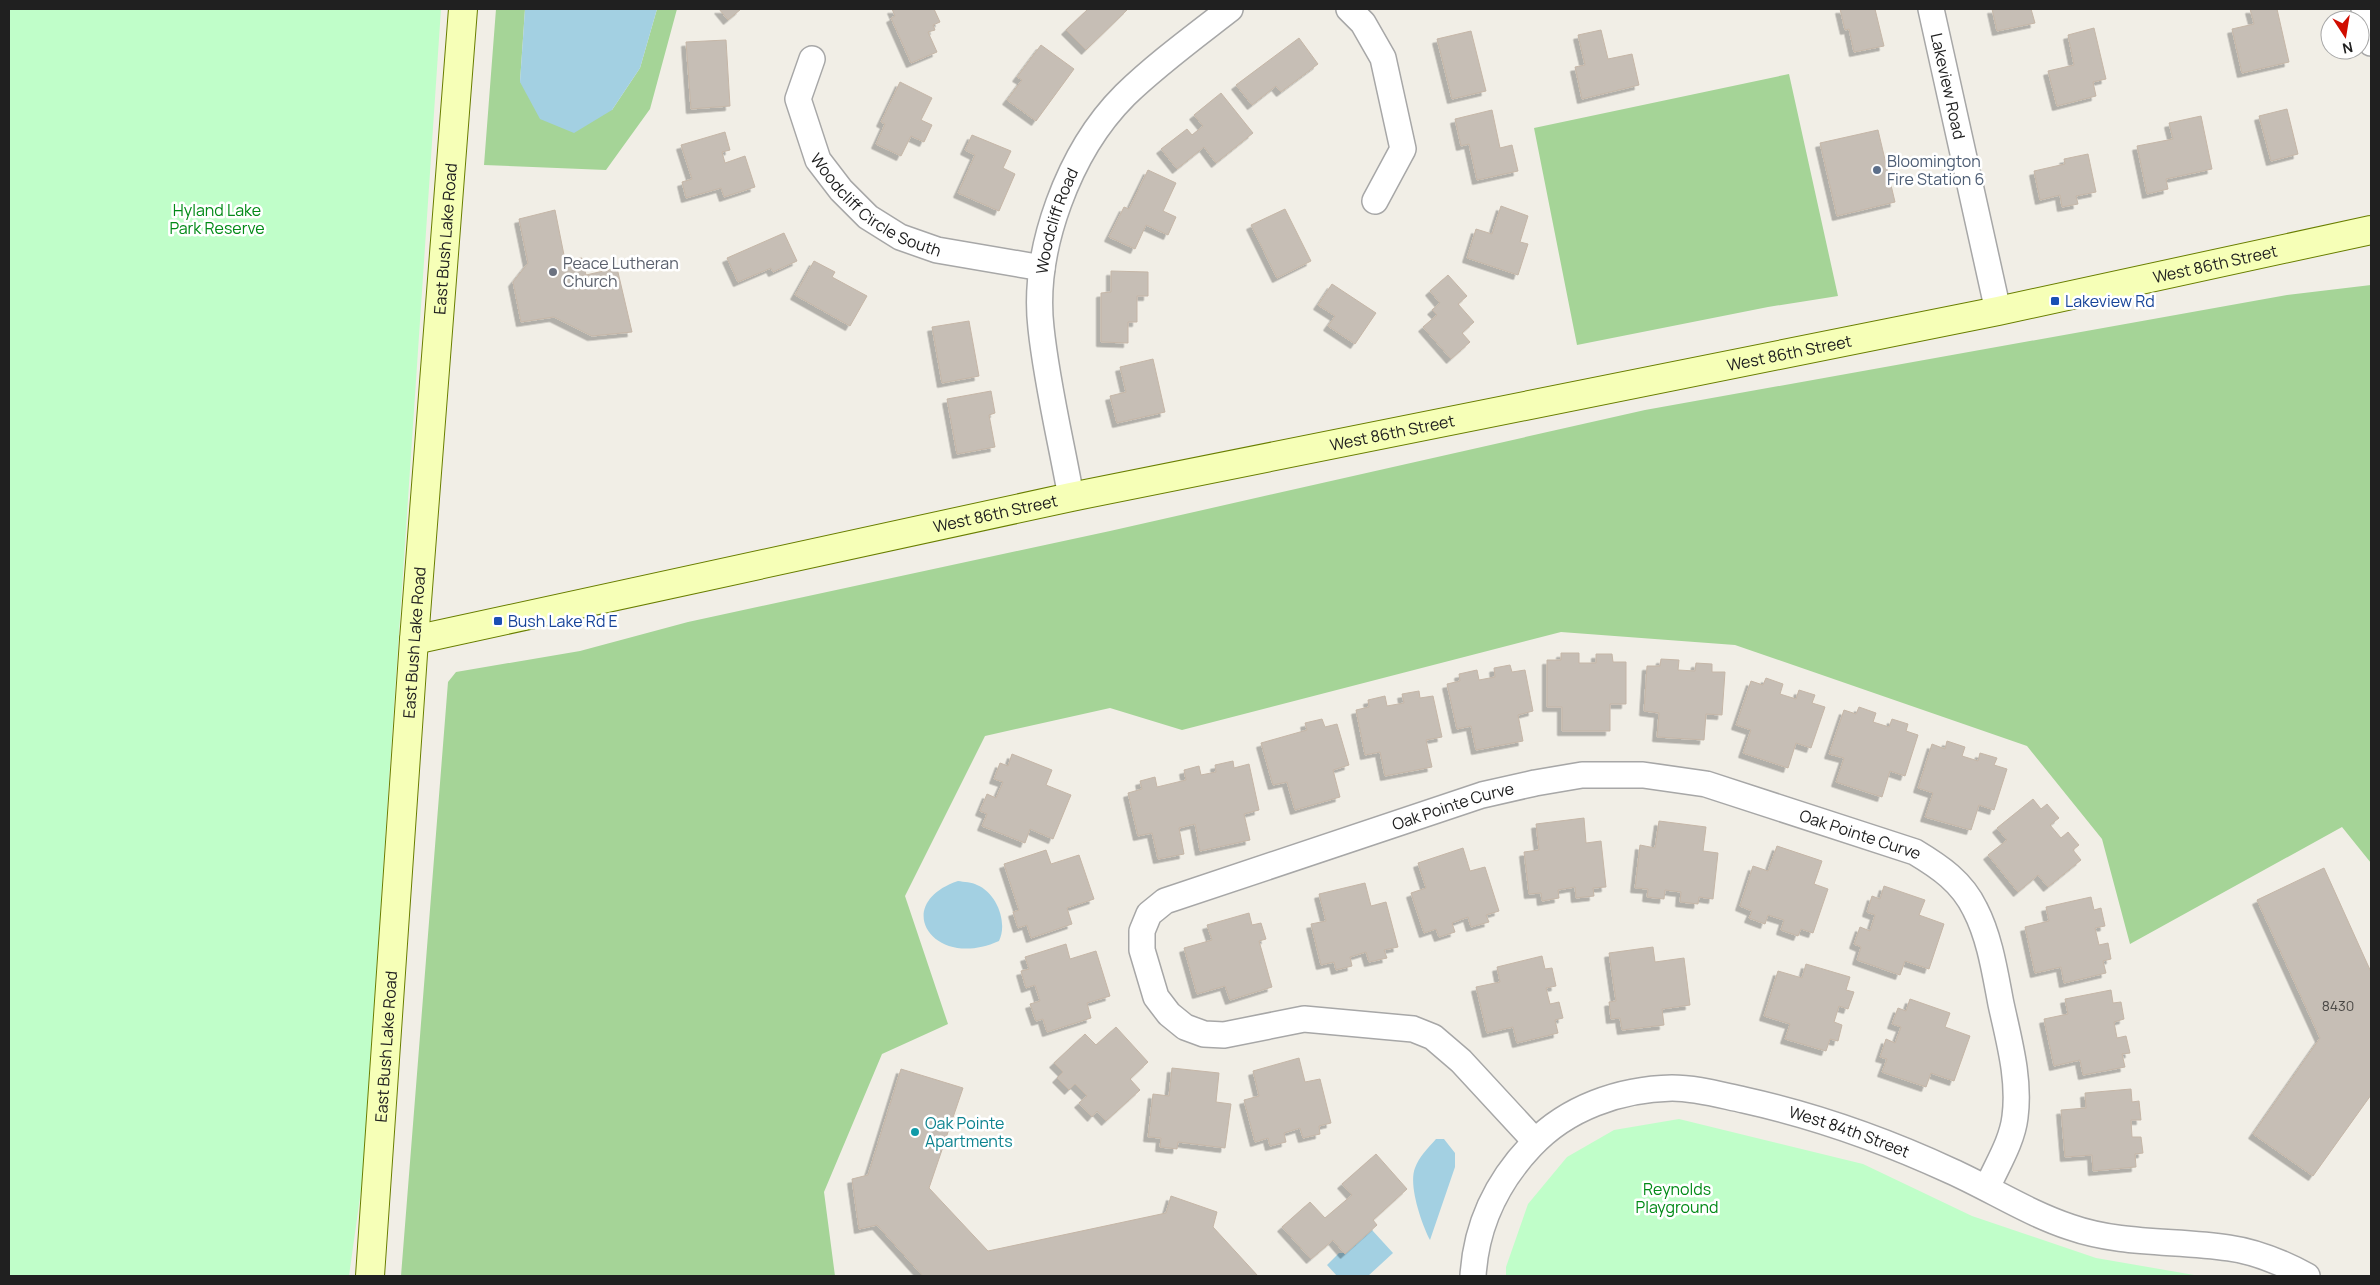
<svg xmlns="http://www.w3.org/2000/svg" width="2380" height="1285" font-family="Manrope,sans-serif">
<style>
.forest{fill:#a5d497}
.park{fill:#c0fec9}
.water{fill:#a3d0e2}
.building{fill:#c6beb5;stroke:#c5b6a7;filter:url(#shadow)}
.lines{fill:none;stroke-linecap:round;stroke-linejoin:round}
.street-casing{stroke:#a7a7a7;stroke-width:28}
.secondary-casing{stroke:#697e00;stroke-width:30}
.street{stroke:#fff;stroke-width:25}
.secondary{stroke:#f6ffb7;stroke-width:28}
.service-dot{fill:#5c6f8a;stroke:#fff;stroke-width:2}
.worship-dot{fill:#6b7280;stroke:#fff;stroke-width:2}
.transit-dot{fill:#1a4fb4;stroke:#fff;stroke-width:2}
.culture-dot{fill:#0f9aa8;stroke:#fff;stroke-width:2}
.labels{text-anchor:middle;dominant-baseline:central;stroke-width:5;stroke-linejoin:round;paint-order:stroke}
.number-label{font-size:14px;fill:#4a4845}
.street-label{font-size:16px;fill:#202020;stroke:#fff}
.service-label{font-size:16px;fill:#4e5e75;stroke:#fff;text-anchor:start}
.park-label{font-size:16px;fill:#028a17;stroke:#fff}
.worship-label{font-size:16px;fill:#5b616d;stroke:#fff;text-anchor:start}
.transit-label{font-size:16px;fill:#164399;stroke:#fff;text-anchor:start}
.culture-label{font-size:16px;fill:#0d838f;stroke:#fff;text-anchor:start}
</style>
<defs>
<filter id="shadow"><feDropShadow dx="-4.5" dy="4.5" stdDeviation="0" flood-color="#0004"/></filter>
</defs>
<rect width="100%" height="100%" fill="#f1eee6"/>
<path class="forest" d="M496 9H525L520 82 612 110 640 68 657 9H677L650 109 606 170 484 165Z
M1789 74 1838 296 1768 307 1577 345 1534 128Z
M2371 285V863L2342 827 2130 944 2102 839 2027 746 1735 645 1561 632 1182 730 1110 708 985 736 905 896 948 1024 882 1054 824 1192 835 1276H401L448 682 456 672 580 651 688 622 1110 531 1645 410 2287 295Z"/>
<path class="park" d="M9 9H441L362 1183 349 1276H9Z
M1679 1119 1863 1164 1972 1216 2096 1258 2200 1276H1506V1267L1528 1204 1567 1157 1614 1130Z"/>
<path class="water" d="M525 9H657L640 68 612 110 574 133 540 119 520 82Z
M958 881C964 882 972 882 977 885 997 893 1008 923 999 941 933 971 890 904 958 881Z
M1436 1139H1444L1455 1153V1167L1430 1240C1422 1225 1408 1185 1415 1168 1419 1157 1428 1148 1436 1139Z
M1372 1230 1393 1253 1368 1276H1337L1327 1265 1339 1253H1346Z"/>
<path class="building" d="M719 9H741L728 20Z
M892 9H934L940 22 933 25 935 30 928 32 937 52 911 63 891 18 895 16Z
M1088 9H1128L1086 50 1066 30Z
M1840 9H1875L1884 46 1854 52 1849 29 1845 30Z
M1992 9H2031L2035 23 1997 31Z
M2250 9H2277L2289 62 2242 73 2232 29 2254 24Z
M2094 28 2106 79 2093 82 2096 96 2057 106 2048 71 2074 65 2068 35Z
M1601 30 1608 59 1632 54 1639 85 1582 99 1575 67 1585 65 1578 35Z
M1471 31 1486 91 1452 99 1437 39Z
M1299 38 1318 64 1281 92 1276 86 1252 105 1236 85Z
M726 40 730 106 691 109 686 42Z
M1041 45 1074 69 1036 121 1007 100 1022 80 1017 77Z
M900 82 932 98 921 120 932 125 924 142 911 136 901 156 876 144 885 124 881 122Z
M1221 93 1253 133 1216 163 1204 147 1177 169 1161 149 1187 129 1192 135 1203 126 1194 115Z
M2287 109 2298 154 2271 161 2259 116Z
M1492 110 1500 148 1512 145 1518 171 1477 180 1469 144 1461 146 1455 119Z
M2201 116 2212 169 2166 179 2168 189 2147 194 2137 146 2173 139 2169 123Z
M1878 130 1895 202 1837 216 1820 143Z
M725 132 730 150 722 152 725 163 745 156 755 187 724 197 721 188 686 198 682 182 692 179 681 145Z
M972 135 1011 151 1003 168 1015 174 999 211 958 193 975 155 965 150Z
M2088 154 2096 192 2076 196 2078 204 2062 207 2060 195 2040 200 2034 171 2065 164 2064 159Z
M1148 170 1176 183 1163 211 1176 217 1168 235 1146 225 1135 249 1109 237 1124 207 1129 209Z
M1501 206 1528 216 1520 242 1528 244 1518 275 1467 258 1476 229 1492 234Z
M1285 209 1311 261 1277 278 1251 225Z
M555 210 565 260 582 258 586 275 617 268 632 332 592 336 554 317 521 322 513 282 528 263 519 219Z
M784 233 797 261 773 272 771 268 738 282 727 258Z
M814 261 835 272 832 277 867 296 850 326 795 295Z
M1111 271 1148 272V296H1137V322H1128V343L1101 342V293L1111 292Z
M1448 275 1467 296 1458 304 1474 322 1462 333 1470 342 1451 359 1423 327 1437 315 1432 310 1440 303 1430 291Z
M1332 284 1376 313 1355 344 1328 326 1335 316 1318 305Z
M969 321 979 376 942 383 932 327Z
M1153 359 1165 412 1117 423 1110 396 1126 392 1120 367Z
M991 391 995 413 989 415 995 447 957 454 947 399Z
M1561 653H1579V663H1596V654H1612L1613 662H1626V704H1610V731H1562V707H1547V660H1561Z
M1661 659 1679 660 1678 670 1695 671 1696 663 1712 664V672H1725L1722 715 1706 714 1704 740 1657 737 1659 713 1644 711 1647 666H1660Z
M1510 665 1512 672 1525 670 1533 711 1518 715 1523 741 1476 750 1471 726 1457 729 1447 684 1460 681 1459 674 1477 670 1479 680 1495 677 1494 668Z
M1766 678 1783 684 1780 694 1796 699 1799 690 1815 695 1812 703 1825 707 1811 748 1796 743 1788 768 1743 753 1751 730 1736 725 1751 681 1763 685Z
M1419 691 1420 698 1433 696 1442 737 1426 740 1432 767 1385 776 1380 752 1365 755 1356 710 1369 707 1368 700 1385 696 1387 706 1404 703 1402 694Z
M1859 707 1876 713 1873 722 1889 727 1892 719 1908 724 1906 731 1918 735 1905 776 1890 771 1882 797 1836 782 1844 758 1829 754 1844 710 1856 714Z
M1322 719 1325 727 1337 724 1349 765 1333 770 1340 797 1295 810 1287 782 1273 785 1261 743 1307 730 1305 723Z
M1947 741 1965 747 1962 756 1978 761 1980 753 1997 758 1994 765 2007 769 1994 810 1979 805 1971 830 1925 817 1933 793 1918 788 1932 744 1945 749Z
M1012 754 1052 770 1046 785 1071 795 1053 839 1030 829 1025 843 982 826 987 814 980 811 987 794 996 798 1003 782 994 779 1000 763 1008 766Z
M1233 761 1234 768 1249 764 1259 810 1244 814 1250 840 1200 851 1195 824 1179 828 1184 854 1158 859 1152 833 1138 836 1128 793 1142 789 1140 781 1155 777 1157 787 1186 780 1184 770 1199 766 1201 775 1216 772 1215 765Z
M2033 799 2041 809 2047 804 2059 818 2050 825 2061 838 2068 832 2079 845 2073 850 2081 860 2048 887 2038 875 2018 892 1988 855 2007 840 1997 828Z
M1584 818 1586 843 1601 841 1606 887 1593 888 1594 896 1576 898 1575 887 1558 890 1559 898 1542 901 1541 893 1529 894 1524 852 1539 850 1536 824Z
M1659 821 1706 827 1703 851 1718 853 1713 899 1699 897 1698 904 1680 902 1681 892 1665 890 1664 899 1647 897 1648 889 1635 888 1640 845 1655 848Z
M1777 846 1822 861 1814 884 1828 889 1813 933 1801 929 1798 936 1781 930 1784 920 1768 915 1765 924 1749 918 1752 911 1740 906 1753 866 1768 871Z
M1463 848 1470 871 1485 867 1499 911 1486 915 1489 922 1471 927 1468 917 1452 923 1455 932 1439 937 1436 929 1424 933 1411 893 1426 888 1418 863Z
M1046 850 1051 864 1079 855 1094 899 1067 908 1072 924 1031 938 1027 925 1018 928 1013 912 1019 910 1004 864Z
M2324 868 2371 972V1095L2313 1176 2253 1134 2320 1038 2257 900Z
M1365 883 1371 906 1386 902 1398 947 1384 950 1387 958 1369 962 1366 952 1350 957 1352 966 1336 970 1334 962 1321 965 1311 924 1326 921 1319 894Z
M1884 886 1925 900 1919 915 1944 924 1929 969 1905 961 1900 975 1857 960 1861 947 1854 944 1860 927 1870 931 1875 915 1867 912 1872 896 1880 899Z
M2091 897 2094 910 2101 908 2105 926 2095 928 2099 945 2108 943 2111 959 2103 961 2106 973 2064 983 2061 967 2035 973 2025 927 2049 921 2046 907Z
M1249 913 1252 925 1261 923 1266 939 1259 941 1272 987 1230 1000 1225 986 1197 994 1184 948 1212 940 1207 925Z
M1066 944 1070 959 1096 951 1110 996 1087 1003 1091 1018 1047 1032 1043 1019 1036 1021 1030 1004 1040 1001 1035 985 1026 988 1021 971 1029 969 1025 957Z
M1653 947 1655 962 1684 958 1690 1005 1662 1009 1664 1025 1622 1030 1620 1018 1611 1019 1609 1002 1616 1001 1609 953Z
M1542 956 1545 969 1552 968 1556 986 1546 988 1550 1004 1559 1002 1563 1018 1555 1020 1558 1033 1517 1043 1513 1027 1487 1033 1476 987 1500 982 1497 967Z
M1806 964 1850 977 1846 990 1854 992 1848 1009 1839 1006 1834 1022 1842 1025 1838 1041 1830 1039 1826 1051 1785 1039 1790 1024 1764 1016 1778 971 1802 978Z
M2111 990 2113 1003 2121 1002 2124 1019 2114 1022 2117 1038 2126 1036 2130 1053 2122 1054 2125 1067 2083 1075 2080 1060 2054 1066 2044 1019 2068 1014 2065 999Z
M1910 999 1950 1013 1945 1027 1970 1036 1954 1081 1931 1073 1926 1087 1882 1072 1887 1059 1880 1057 1886 1039 1895 1043 1901 1027 1892 1024 1898 1008 1906 1011Z
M1116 1027 1148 1062 1130 1079 1140 1090 1106 1121 1097 1111 1092 1117 1079 1103 1087 1096 1075 1084 1069 1090 1057 1078 1063 1072 1054 1063 1085 1034 1096 1045Z
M1299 1058 1305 1082 1320 1079 1331 1123 1319 1126 1320 1134 1303 1138 1300 1128 1284 1133 1286 1142 1270 1146 1268 1138 1255 1142 1244 1100 1259 1096 1253 1071Z
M1172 1068 1219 1073 1216 1102 1231 1104 1225 1148 1178 1142 1177 1149 1160 1147 1161 1138 1148 1137 1153 1094 1169 1096Z
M901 1069 963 1088 929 1188 988 1251 1166 1213 1171 1196 1217 1212 1213 1227 1258 1276H923L877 1225 859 1229 852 1179 868 1175Z
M2131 1089 2132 1102 2139 1101 2141 1120H2131L2132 1137H2141L2143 1153 2135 1154 2136 1167 2093 1171 2092 1155 2065 1157 2061 1110 2086 1108 2085 1093Z
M1376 1154 1407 1189 1373 1220 1377 1225 1345 1254 1333 1240 1311 1259 1282 1227 1310 1202 1325 1218 1352 1195 1342 1184Z"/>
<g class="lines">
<defs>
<g id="street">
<path d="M1349 9 1363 23 1383 58 1403 149 1375 201"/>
<path id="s1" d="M1931 9 1998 311"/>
<path d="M2364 9 2371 43"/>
<path id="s2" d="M812 59 798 99 818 160 841 190 868 217 900 237 937 250 1042 268"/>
<path id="s3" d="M1071 497C1061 441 1047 385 1041 328 1032 250 1069 151 1125 95 1157 64 1194 37 1230 9"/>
<path id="s4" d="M1535 1141 1461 1061 1433 1037 1413 1029 1304 1019 1224 1035 1204 1034 1185 1027 1169 1014 1156 997 1142 950V931L1149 914 1165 901 1482 795 1535 783 1582 775H1643L1706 784 1915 852C1940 867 1962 882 1975 909 1990 938 1995 973 2001 1004 2009 1041 2020 1079 2015 1117 2012 1142 1997 1165 1987 1188"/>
<path id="s5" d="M1473 1276C1476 1226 1496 1183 1531 1146 1566 1108 1620 1089 1672 1088 1696 1088 1720 1095 1744 1100 1816 1116 1884 1140 1951 1171 1991 1189 2028 1213 2070 1227 2121 1245 2177 1240 2229 1248 2257 1252 2283 1263 2307 1276"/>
</g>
<g id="secondary">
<path id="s6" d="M414 640 1071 497 1998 311 2371 230"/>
<path id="s7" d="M370 1276 414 640 463 9"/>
</g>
</defs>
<use href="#street" class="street-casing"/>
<use href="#secondary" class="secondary-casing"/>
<use href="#street" class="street"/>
<use href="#secondary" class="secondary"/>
</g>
<circle class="service-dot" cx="1877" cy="170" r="5"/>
<circle class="worship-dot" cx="553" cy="272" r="5"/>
<g class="transit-dot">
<rect x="2050" y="296" width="10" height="10" rx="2.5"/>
<rect x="493" y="616" width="10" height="10" rx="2.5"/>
</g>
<circle class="culture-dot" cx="915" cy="1132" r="5"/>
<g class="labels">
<g class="number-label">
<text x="2338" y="1005">8430</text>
</g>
<g class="street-label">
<text stroke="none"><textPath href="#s1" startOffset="79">Lakeview Road</textPath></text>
<text stroke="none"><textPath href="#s2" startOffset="182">Woodcliff Circle South</textPath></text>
<text stroke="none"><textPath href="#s3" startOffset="281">Woodcliff Road</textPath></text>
<text stroke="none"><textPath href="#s7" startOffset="1040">East Bush Lake Road</textPath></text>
<text stroke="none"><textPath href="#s6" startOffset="1840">West 86th Street</textPath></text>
<text stroke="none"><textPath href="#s6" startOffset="1405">West 86th Street</textPath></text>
<text stroke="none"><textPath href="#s6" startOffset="1000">West 86th Street</textPath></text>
<text stroke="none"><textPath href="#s6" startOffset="595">West 86th Street</textPath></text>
<text stroke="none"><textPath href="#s7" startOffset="635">East Bush Lake Road</textPath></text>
<text stroke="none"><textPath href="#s4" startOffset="851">Oak Pointe Curve</textPath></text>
<text stroke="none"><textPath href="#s4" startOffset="1271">Oak Pointe Curve</textPath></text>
<text stroke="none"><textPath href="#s7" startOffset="230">East Bush Lake Road</textPath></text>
<text stroke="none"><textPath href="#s5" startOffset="485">West 84th Street</textPath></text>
</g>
<g class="service-label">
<text x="1887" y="161">Bloomington<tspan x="1887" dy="18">Fire Station 6</tspan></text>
</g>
<g class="park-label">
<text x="217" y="210">Hyland Lake<tspan x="217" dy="18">Park Reserve</tspan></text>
<text x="1677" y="1189">Reynolds<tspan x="1677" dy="18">Playground</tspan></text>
</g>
<g class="worship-label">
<text x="563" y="263">Peace Lutheran<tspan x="563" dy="18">Church</tspan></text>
</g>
<g class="transit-label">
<text x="2065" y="301">Lakeview Rd</text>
<text x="508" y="621">Bush Lake Rd E</text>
</g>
<g class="culture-label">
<text x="925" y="1123">Oak Pointe<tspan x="925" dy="18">Apartments</tspan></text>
</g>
</g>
<rect width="2380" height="1285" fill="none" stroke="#202020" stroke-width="20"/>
<g transform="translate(2345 35) rotate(168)"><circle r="24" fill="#ffffff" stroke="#a6a6a6"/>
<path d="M0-4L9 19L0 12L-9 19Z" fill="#d00d00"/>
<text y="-8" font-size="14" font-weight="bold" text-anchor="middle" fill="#202020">N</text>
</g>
</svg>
